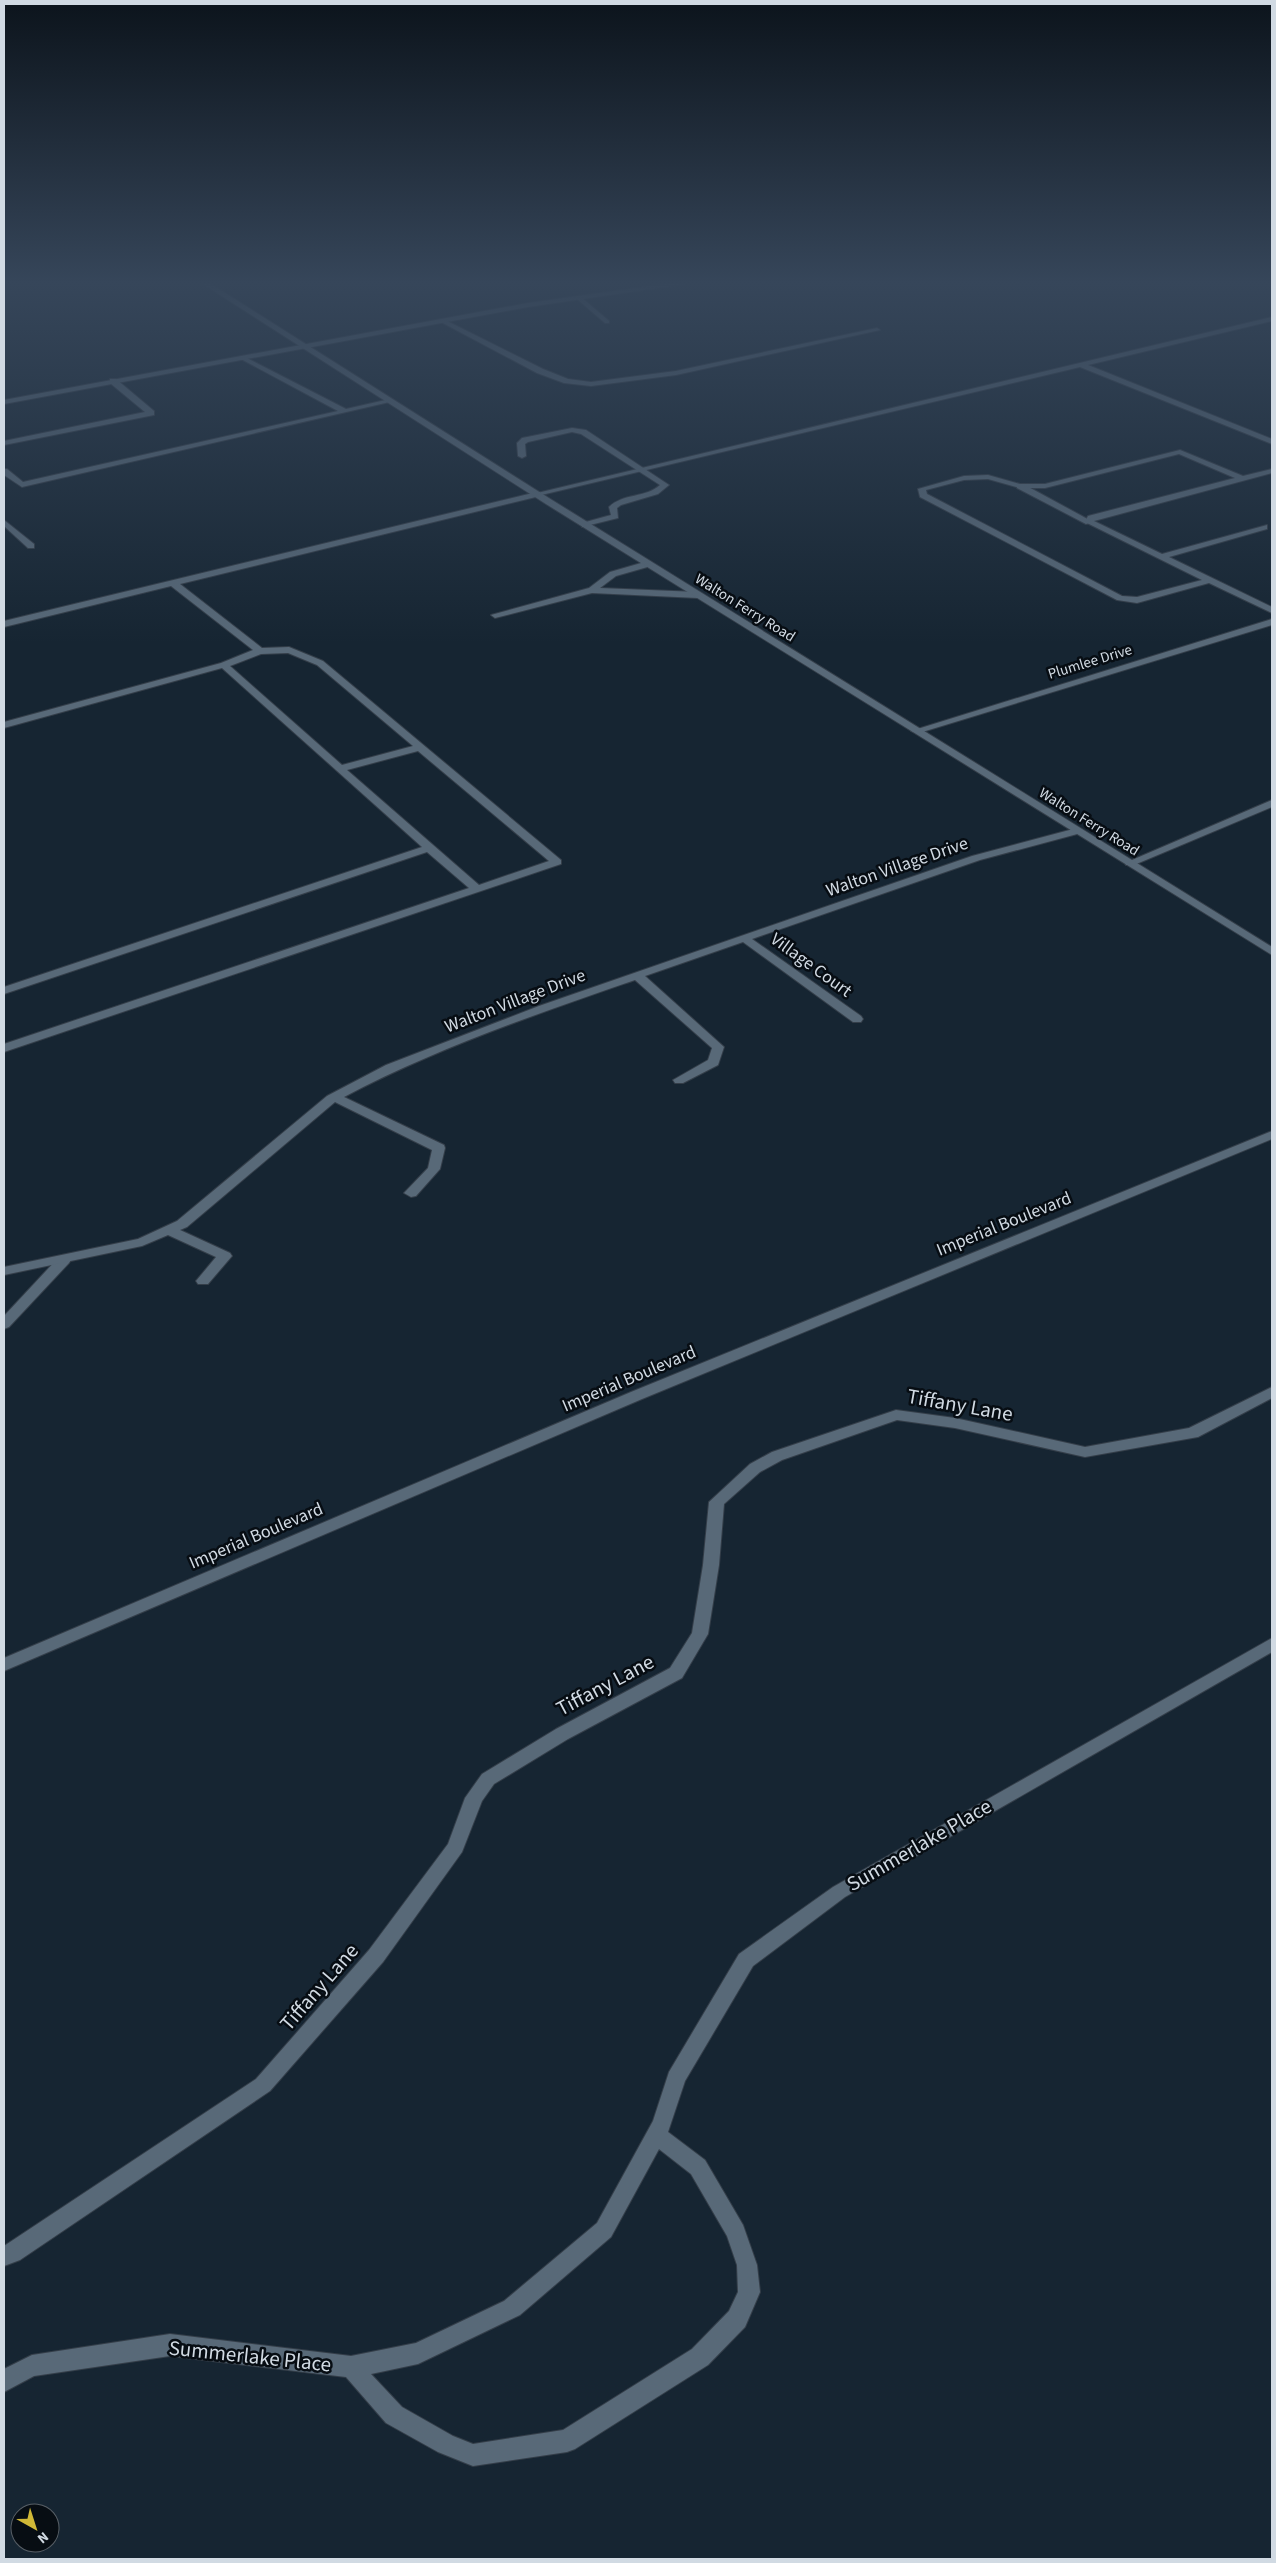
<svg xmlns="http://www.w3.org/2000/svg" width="1276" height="2563" font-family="'Source Sans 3',sans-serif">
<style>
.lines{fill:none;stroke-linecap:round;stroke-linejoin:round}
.service-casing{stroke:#343e49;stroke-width:2}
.minor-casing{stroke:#343e49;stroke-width:2}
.tertiary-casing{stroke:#343e49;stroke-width:2}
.service{fill:#586978;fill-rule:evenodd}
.minor{fill:#586978;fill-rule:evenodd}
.tertiary{fill:#586978;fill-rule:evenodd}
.labels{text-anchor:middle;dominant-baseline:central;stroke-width:5;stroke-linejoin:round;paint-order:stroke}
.far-street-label{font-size:15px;fill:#d1dae3;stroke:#070d13}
.street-label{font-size:18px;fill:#d1dae3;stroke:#070d13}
.near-street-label{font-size:21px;fill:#d1dae3;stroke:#070d13}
</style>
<rect width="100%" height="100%" fill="#162532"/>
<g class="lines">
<defs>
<path id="service" d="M577 297H581L609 321V323H605L577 299Z
M443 319 543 369 568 379 591 382 676 371 877 328 880 330 676 375 591 386 564 383 537 373 441 322Z
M243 356 346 409 390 399 394 401 22 487 4 475V469H7L23 482 338 411 241 359Z
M110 379H116L154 411V415L4 445V441L145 412 110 383Z
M572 428 586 430 669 485 658 494 621 505 617 508 618 518 582 527V523L611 515 609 507C623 493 646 498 660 485L581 434 572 432 528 442 525 444 526 456 522 458 518 456 517 443 522 438Z
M1017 484H1023L1093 522 1086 524 1017 488Z
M537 492H540V496L180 584 262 648 289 647 323 661 561 860V864L4 1052V1044L469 888 427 852 4 994V987L422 847 222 668 4 728V722L221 663 253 650 171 586 4 627V621ZM288 653 317 665 413 746 342 765 230 666 261 654ZM418 751 549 861 479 885 347 770Z
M648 561 651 562V566L616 576 600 588 698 592 702 595 698 598 592 593 495 618 491 615 589 588 610 572Z
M1272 800V807L1134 865H1126L1125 863Z
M64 1256 71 1260 69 1263 9 1327 4 1329V1316L59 1257Z"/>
<path id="minor" d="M664 284H685L528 307 4 404V400L528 303Z
M1272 317V321L1088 365 1272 439V444L1080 367 537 496 533 494Z
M1180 450 1243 476 1272 469V473L1094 521 1162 554 1267 525V529L1169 557 1272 607V613L1209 583 1137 603 1117 600 920 497 918 489 964 476 988 475 1020 484H1045ZM1179 454 1235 478 1088 516 1085 522 1202 580 1137 597 1122 596 927 494 926 490 964 480 988 479 1020 488H1045Z
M4 520 34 544V548H28L4 526Z
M1272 619V625L919 733 911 731Z
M1077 828 1082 831 1081 833 980 860 752 939 861 1016 863 1019 861 1022H853L743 942 645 976 724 1047 718 1065 683 1083H675L673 1080 708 1060 712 1048 635 980C537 1014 437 1048 344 1097L444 1145 445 1148 440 1169 416 1196 411 1197 404 1193 428 1168 432 1150 335 1102 187 1227 180 1230 230 1253 232 1256 208 1284H198L196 1281 216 1257 168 1235 142 1246 4 1275V1267L138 1239 177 1221 327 1096 386 1065 539 1006 972 856Z
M1272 1131V1139L642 1399 4 1671V1658L631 1392Z
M1272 1387V1398L1198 1437 1085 1457 955 1428 897 1420 782 1460 760 1472 724 1504 719 1565 708 1634 682 1678 568 1739 494 1784 482 1801 462 1852 383 1962 270 2091 20 2260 4 2266V2246L256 2079 369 1950 448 1844 465 1798 482 1774 556 1729 670 1668 692 1633 703 1565 709 1502 750 1464 772 1452 896 1410 955 1418 1085 1447 1189 1428Z
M1272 1638V1652L845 1897 753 1966 685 2081 668 2132 705 2160 743 2225 757 2265 760 2292 745 2327 708 2365 575 2449 567 2452 473 2466 438 2452 386 2423 346 2377 170 2356 34 2376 4 2392V2369L32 2355 170 2334 351 2356 416 2343 504 2301 597 2223 653 2121 669 2072 739 1954 833 1887ZM659 2149 691 2174 727 2236 737 2265 738 2292 729 2311 692 2349 563 2430 473 2444 453 2436 402 2407 371 2374 418 2364 520 2315 611 2237Z"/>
<path id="tertiary" d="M203 284H211L552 500 1272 947V955L546 504Z"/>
</defs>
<use href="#service" class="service-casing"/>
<use href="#minor" class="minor-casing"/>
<use href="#tertiary" class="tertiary-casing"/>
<use href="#service" class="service"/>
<use href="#minor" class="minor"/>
<use href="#tertiary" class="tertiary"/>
</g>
<linearGradient id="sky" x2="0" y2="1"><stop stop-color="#0c141c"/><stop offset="0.44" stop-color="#36465a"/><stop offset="1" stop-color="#36465a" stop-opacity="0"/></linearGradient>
<rect width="1276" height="643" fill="url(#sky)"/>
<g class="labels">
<g class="far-street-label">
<text transform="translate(745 608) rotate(32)">Walton Ferry Road</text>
<text transform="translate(1090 662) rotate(-17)">Plumlee Drive</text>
<text transform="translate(1089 822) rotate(32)">Walton Ferry Road</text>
</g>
<g class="street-label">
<text transform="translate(897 867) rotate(-19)">Walton Village Drive</text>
<text transform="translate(811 965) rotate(36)">Village Court</text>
<text transform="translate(515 1001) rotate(-21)">Walton Village Drive</text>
<text transform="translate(1004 1224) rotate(-22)">Imperial Boulevard</text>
<text transform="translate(629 1379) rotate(-23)">Imperial Boulevard</text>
<text transform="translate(256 1536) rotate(-23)">Imperial Boulevard</text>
</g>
<g class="near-street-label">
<text transform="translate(960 1405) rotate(10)">Tiffany Lane</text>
<text transform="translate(605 1685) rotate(-28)">Tiffany Lane</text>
<text transform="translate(919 1845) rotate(-30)">Summerlake Place</text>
<text transform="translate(319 1987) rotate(-49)">Tiffany Lane</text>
<text transform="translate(250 2356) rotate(6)">Summerlake Place</text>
</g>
</g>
<rect width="1276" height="2563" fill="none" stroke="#d1dae3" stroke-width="10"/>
<g transform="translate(35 2528) rotate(141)"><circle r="24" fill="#070d13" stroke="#585f66"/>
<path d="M0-4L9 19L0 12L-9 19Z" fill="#d0b837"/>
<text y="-8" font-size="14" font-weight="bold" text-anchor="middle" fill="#d1dae3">N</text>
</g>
</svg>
